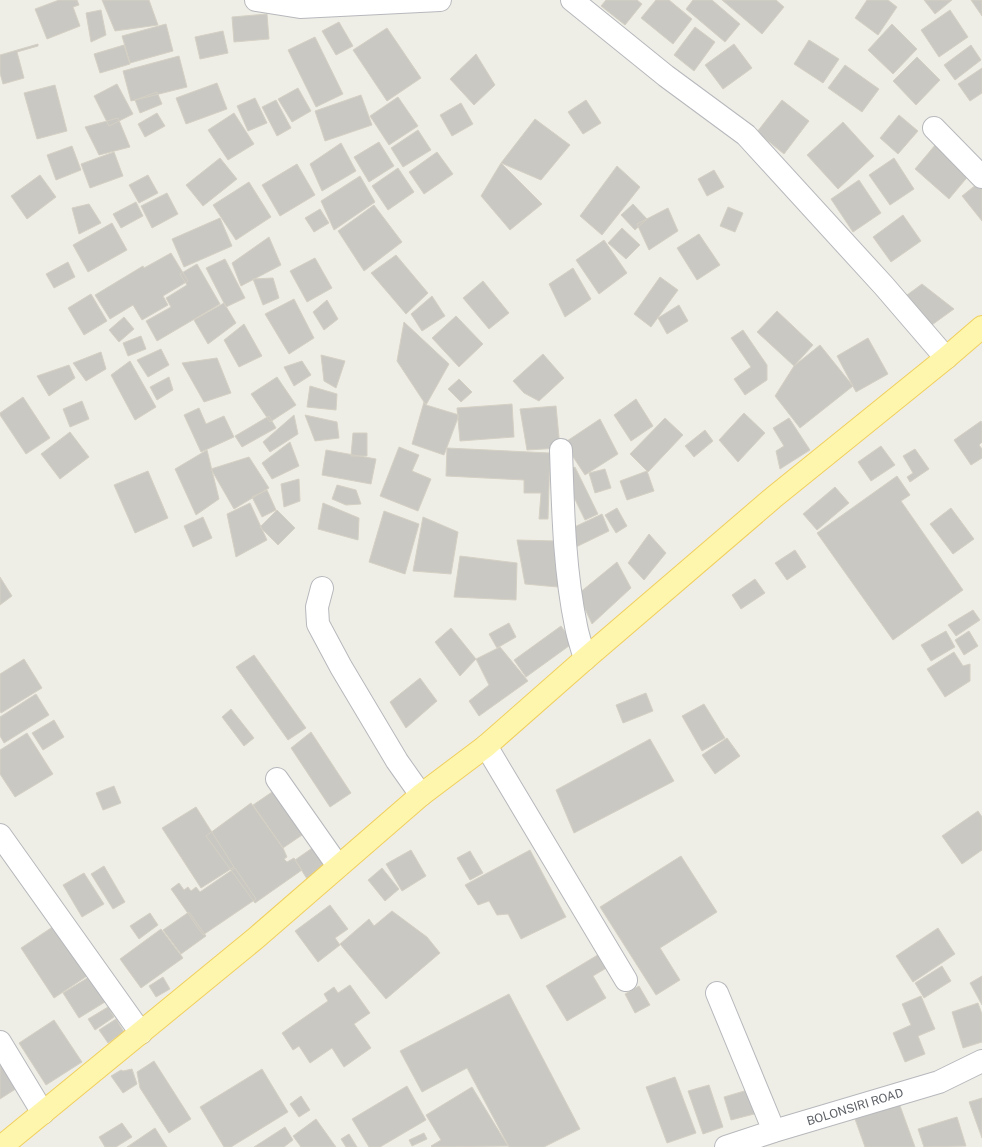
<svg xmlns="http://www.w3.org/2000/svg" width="982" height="1147" font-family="'Public Sans',sans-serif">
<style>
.building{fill:#cac8c3;stroke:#d4d0c4}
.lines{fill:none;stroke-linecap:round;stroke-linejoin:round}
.minor-casing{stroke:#b6b8bc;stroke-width:24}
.major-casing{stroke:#f0cf5e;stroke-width:24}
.minor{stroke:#fff;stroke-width:22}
.major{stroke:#fef6ac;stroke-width:22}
.labels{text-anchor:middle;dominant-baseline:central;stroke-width:3.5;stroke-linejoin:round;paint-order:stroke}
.street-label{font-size:12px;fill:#5d6166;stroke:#fff}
</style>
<rect width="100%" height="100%" fill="#efeee6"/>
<path class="building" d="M59 0H77L79 5 73 7 80 26 47 39 35 9Z
M102 0H149L158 25 115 31Z
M606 0H637L642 4 625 25 601 6Z
M656 0H669L692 19 673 44 641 18Z
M693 0H712L740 24 725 42 686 9Z
M722 0H776L784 7 762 34Z
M867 0H888L897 7 878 35 855 18Z
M924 0H952L935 14Z
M971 0H982V16Z
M101 10 106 35 91 42 86 13Z
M950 10 968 37 939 57 921 30Z
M267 14 269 39 234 42 232 17Z
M339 22 353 46 336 55 322 31Z
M166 24 173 51 130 63 122 36Z
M892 24 917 49 893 74 868 50Z
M695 27 715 42 694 71 674 55Z
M387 28 421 78 387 101 353 50Z
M223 31 228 53 200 59 195 37Z
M315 37 343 94 316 107 288 50Z
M809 40 839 59 823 83 794 64Z
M38 44V46L17 52 24 78 3 84 0 73V55Z
M734 44 752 68 723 89 705 65Z
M124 45 130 64 100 73 94 54Z
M971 45 981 60 955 80 944 65Z
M476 54 495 85 474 105 450 79Z
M179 56 187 87 131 101 123 71Z
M917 57 940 80 916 105 893 81Z
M845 65 879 89 862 112 828 88Z
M982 68V93L970 101 958 84Z
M217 83 227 109 186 124 176 98Z
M117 84 133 114 109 126 94 96Z
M55 85 67 131 37 139 24 93Z
M298 88 311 111 292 122 278 99Z
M157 92 162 104 140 113 135 100Z
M361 95 372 125 325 141 315 111Z
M398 97 418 126 389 145 370 116Z
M255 98 267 123 248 131 237 106Z
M276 100 291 128 277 136 262 107Z
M586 100 601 123 583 134 568 112Z
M782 100 809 121 784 154 757 132Z
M461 103 473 124 452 136 440 115Z
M157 113 165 126 145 137 138 124Z
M234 113 254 144 228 160 208 130Z
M899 115 918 131 898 154 880 138Z
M118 118 130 147 99 155 85 127Z
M535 119 570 145 541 180 501 163Z
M843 122 874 156 838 189 807 155Z
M418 130 431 150 403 167 391 148Z
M379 142 394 166 369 182 354 157Z
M341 143 356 171 322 191 310 164Z
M936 144 970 174 949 199 915 169Z
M72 146 81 170 56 180 47 155Z
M114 152 123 176 90 188 81 164Z
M437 152 453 174 424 194 409 172Z
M220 158 237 179 203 206 186 185Z
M894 158 914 189 890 205 869 175Z
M501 163 542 204 510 230 481 196Z
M297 164 315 195 280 216 262 185Z
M617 166 640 187 602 235 580 216Z
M398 168 414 192 388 210 372 186Z
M714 170 724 187 707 196 698 179Z
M40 175 56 197 27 219 11 196Z
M148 175 158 193 139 203 129 185Z
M360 176 375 202 334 230 321 201Z
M859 180 881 213 853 232 831 199Z
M982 180V221L962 196Z
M249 182 271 217 236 240 213 205Z
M167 193 178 214 152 228 141 206Z
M136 202 143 216 121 228 113 214Z
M89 204 101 223 79 234 72 208Z
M633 204 647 219 635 230 621 215Z
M374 205 402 242 364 271 338 231Z
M728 207 743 213 735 232 720 226Z
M668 208 678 231 649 250 637 224Z
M320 209 329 223 314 232 305 218Z
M903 215 921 241 891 262 873 237Z
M220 218 232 246 184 267 172 239Z
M112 223 127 250 88 272 73 245Z
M622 228 640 245 626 259 608 243Z
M699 234 720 265 697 280 677 248Z
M269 237 281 265 241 286 232 263Z
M604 240 627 273 599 294 576 260Z
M171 253 188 281 163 296 168 305 142 320 133 305 110 319 95 295 143 266 144 268Z
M396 255 428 293 406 314 371 273Z
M315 258 332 288 307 302 290 271Z
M225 259 245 298 226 307 206 268Z
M68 262 75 277 54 288 46 274Z
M197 264 220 304 157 341 146 321 171 307 166 298 187 285 180 274Z
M573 268 591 299 565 317 549 284Z
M660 277 678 290 651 327 634 314Z
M273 278 279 298 263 305 253 279Z
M483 281 509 313 489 329 463 298Z
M922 284 954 309 929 327 907 295Z
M91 294 107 321 84 335 68 308Z
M432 296 445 316 422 331 411 314Z
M294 299 314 338 289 354 265 314Z
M327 300 338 319 324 330 313 312Z
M224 303 236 323 208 344 194 320Z
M679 305 688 321 667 334 658 318Z
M777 311 813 345 794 366 757 332Z
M456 316 483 344 459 367 432 338Z
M124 317 134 329 119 342 109 330Z
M404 322 449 364 426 405 397 361Z
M244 324 262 356 239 367 224 340Z
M743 330 767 365V380L745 395 734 379 751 367 731 338Z
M141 336 146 349 128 356 123 343Z
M868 338 888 374 856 392 837 356Z
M820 345 853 386 800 428 775 396 794 366Z
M161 349 169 365 148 377 137 360Z
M101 352 106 369 86 381 73 363Z
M543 354 564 378 539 401 524 393 513 381Z
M321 355 345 361 336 388 324 381Z
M217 358 231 393 204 402 182 363Z
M130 361 156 407 135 420 111 375Z
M302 361 311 375 294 386 284 367Z
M69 365 75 378 49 396 37 376Z
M169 377 173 390 157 400 150 387Z
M277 377 296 405 270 422 251 394Z
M459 379 472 392 461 402 448 389Z
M310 386 337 394 336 410 307 407Z
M23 397 50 438 26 454 0 415V413Z
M636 399 653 426 631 441 614 415Z
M82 401 89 419 70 427 63 409Z
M424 402 426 405 459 415 444 455 412 444Z
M512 404 514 437 460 441 457 408Z
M556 406 560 448 527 450 520 409Z
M199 408 206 424 224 416 234 437 201 452 184 415Z
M744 413 765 433 738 462 719 440Z
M294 415 298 434 270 452 263 442Z
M305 415 337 422 339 438 315 441Z
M269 416 276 428 242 447 235 436Z
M665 418 683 435 648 472 630 454Z
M789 418 810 450 780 469 776 451 784 446 773 428Z
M600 419 618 454 585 475 564 443Z
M981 421 982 423V442L979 445 982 449V458L971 465 954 440Z
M705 430 713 441 694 457 685 446Z
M70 432 89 457 60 479 41 454Z
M353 433H367V456H351Z
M290 442 299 466 272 479 262 463Z
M881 446 895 465 871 481 858 462Z
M399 447 419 455 412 471 431 479 418 511 380 496Z
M447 448 550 453 548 519H539L541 493H524V480L446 476Z
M915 449 929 469 910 482 907 477 913 473 903 456Z
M207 450 219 499 196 515 175 469Z
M326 450 376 459 371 484 322 475Z
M249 457 269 488 234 509 211 469Z
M575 467 598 514 585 520 562 473Z
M605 469 611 488 595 493 589 473Z
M148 471 168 518 135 533 114 485Z
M647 471 654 491 627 500 620 481Z
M897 476 910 495 901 501 963 590 893 640 817 533Z
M299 479 300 501 284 507 281 484Z
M337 485 356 490 361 504 346 505 332 499Z
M835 487 849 503 817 530 803 514Z
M267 490 276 510 262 517 252 497Z
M250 503 267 540 236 557 227 514Z
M323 503 359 518 358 540 318 529Z
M617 508 627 526 616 533 605 515Z
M951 508 974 539 953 554 930 524Z
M277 510 295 528 278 545 260 527Z
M384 511 419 524 405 574 369 562Z
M602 514 609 531 576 547 568 530Z
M203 517 212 538 193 547 184 526Z
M423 517 458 532 451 574 413 571Z
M649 534 666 553 644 580 628 563Z
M517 540 556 541 558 587 525 584Z
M795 550 806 567 787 580 775 563Z
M460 556 517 563 516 600 454 597Z
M617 562 631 588 592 624 578 594Z
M0 577 12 596 0 605Z
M755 579 765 593 741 609 732 595Z
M973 610 980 620 956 636 948 625Z
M509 623 516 637 497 648 489 634Z
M561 626 573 643 526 677 514 660Z
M451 628 476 659 460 676 435 642Z
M946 631 955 647 931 661 921 645Z
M969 631 978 646 964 655 955 640Z
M500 647 528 681 479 716 469 701 489 685 476 659Z
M954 652 963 666 970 664V681L945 697 927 669Z
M254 655 306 728 288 740 236 667Z
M24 659 42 688 1 713 0 711V674Z
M420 678 437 701 406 728 390 702Z
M646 693 653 711 623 723 616 705Z
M36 694 49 715 4 743 0 736V717Z
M704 704 725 738 702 751 682 716Z
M231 709 254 738 244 746 222 717Z
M54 720 64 737 43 750 32 733Z
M311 732 351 793 330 807 291 748Z
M27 733 53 774 15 797 0 774V750Z
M727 738 740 756 715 774 702 755Z
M650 739 674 781 574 833 556 790Z
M114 786 121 803 103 810 96 793Z
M275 790 305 833 283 848 253 805Z
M251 803 283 848 287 857 284 859 287 862 294 858 302 870 255 903 206 836Z
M196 807 234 867 201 888 162 828Z
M978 811 982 817V850L962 864 942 836Z
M318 844 333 866 309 882 295 860Z
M411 850 426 876 402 891 386 864Z
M530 850 566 917 521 939 508 914 497 915 489 901 478 905 465 885Z
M470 851 483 873 470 880 457 858Z
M681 856 717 912 660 948 680 980 656 995 600 907Z
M104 866 125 902 113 909 91 874Z
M235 868 256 899 203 935 171 889 179 883 184 890 188 887 191 891 196 887 200 892Z
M382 868 399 889 385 901 368 880Z
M84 873 104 904 82 917 63 885Z
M330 905 348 929 335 938 340 945 318 962 295 931Z
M392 911 427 937 440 953 386 999 340 944 369 919 374 926Z
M189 912 206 936 181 954 163 930Z
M150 913 158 925 139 939 130 926Z
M54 926 87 976 54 998 21 948Z
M938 928 955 954 913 982 896 956Z
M161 929 183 958 141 988 120 959Z
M601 953 608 967 593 976 606 998 567 1021 546 986Z
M942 966 951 981 924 998 915 983Z
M982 976V1005L970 983Z
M89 977 105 1002 79 1018 63 993Z
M163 977 170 989 156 997 149 986Z
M350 985 370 1013 354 1024 371 1048 344 1067 332 1048 310 1063 299 1046 293 1050 282 1033 328 1001 324 994 334 987 338 993Z
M639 986 650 1005 635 1013 625 994Z
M509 994 580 1129 544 1147H509L467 1068 422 1092 400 1051Z
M921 996 935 1029 918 1036 925 1054 905 1062 893 1033 911 1025 902 1004Z
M978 1003 982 1014V1042L963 1048 952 1012Z
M108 1007 114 1017 95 1030 88 1019Z
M116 1019 124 1032 108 1043 99 1030Z
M54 1020 82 1062 46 1085 19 1043Z
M0 1045 25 1083 0 1099Z
M154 1061 191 1119 169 1133 140 1088 137 1072Z
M132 1069 137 1084 123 1093 111 1076 121 1070 123 1071Z
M262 1069 288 1112 231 1147H224L200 1107Z
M675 1077 696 1133 667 1143 646 1087Z
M709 1085 723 1127 703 1134 688 1091Z
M407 1086 426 1120 380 1147H369L352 1119Z
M472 1087 508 1146 432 1147 431 1146 441 1140 426 1115Z
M751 1089 758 1113 731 1120 724 1097Z
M301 1096 310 1110 299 1117 290 1104Z
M982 1098V1138L969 1102Z
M899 1103 915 1147H865L855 1119Z
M957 1117 966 1146 924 1147 918 1129Z
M316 1119 336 1147H301L293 1136Z
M122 1123 132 1137 116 1147H105L99 1137Z
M285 1127 293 1140 284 1147H254Z
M155 1128 167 1147H127Z
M424 1133 427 1139 412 1146 409 1140Z
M349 1134 357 1147H346L341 1139Z"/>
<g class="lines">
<defs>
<path id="minor" d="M256 0 300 7 440 0
M572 0 666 76 746 135 884 286 946 358
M934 128 982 177
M561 450C563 509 564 568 576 626 578 637 582 648 585 659
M322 588 317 607 318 624 341 667 397 761 421 795
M486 746 626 980
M277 779 338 866
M0 835 141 1033
M717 993 774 1131
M0 1042 43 1113
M726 1147 774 1131 939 1082 982 1061"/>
<path id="major" d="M1 1147 256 938 421 795 486 746 585 659 774 497 946 358 982 327"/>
</defs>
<use href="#minor" class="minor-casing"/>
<use href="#major" class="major-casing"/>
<use href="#minor" class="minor"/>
<use href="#major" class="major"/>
</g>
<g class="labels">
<g class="street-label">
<text transform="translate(855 1107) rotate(-17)">BOLONSIRI ROAD</text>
</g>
</g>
</svg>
